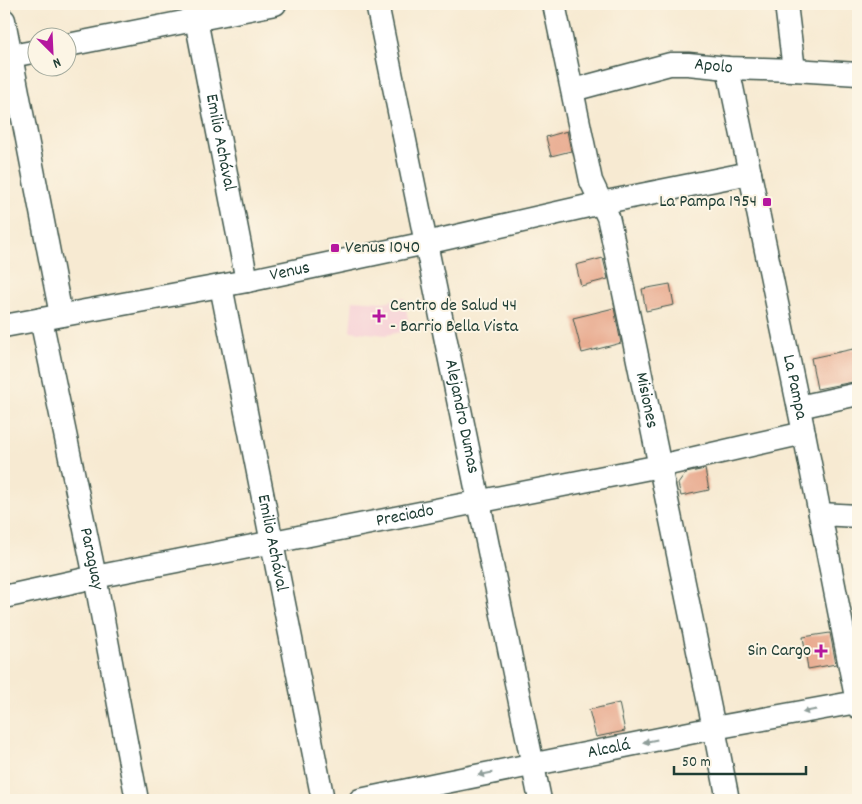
<svg xmlns="http://www.w3.org/2000/svg" width="862" height="804" font-family="Dekko,sans-serif">
<style>
.built{fill:#f6cfd6}
.building{fill:#e8a98d}
.lines{fill:none;stroke-linecap:round;stroke-linejoin:round}
.minor-casing{stroke:#3f574c;stroke-width:25}
.minor{stroke:#fff;stroke-width:22}
.oneway{fill:#8f9e9a}
.poi-dot{fill:#b5179e;stroke:#fcf5e5;stroke-width:2}
.labels{text-anchor:middle;dominant-baseline:central;stroke-width:4;stroke-linejoin:round;paint-order:stroke}
.street-label{font-size:18px;fill:#1f3d34;stroke:#fcf5e5}
.poi-label{font-size:18px;fill:#1f3d34;stroke:#fcf5e5;text-anchor:end}
</style>
<rect width="100%" height="100%" fill="#fcf5e5"/>
<filter id="ink" filterUnits="userSpaceOnUse"><feTurbulence type="fractalNoise" baseFrequency=".02" numOctaves="2"/><feDisplacementMap in="SourceGraphic" scale="10" xChannelSelector="R" yChannelSelector="G"/><feConvolveMatrix kernelMatrix="1 2 1 2 8 2 1 2 1" color-interpolation-filters="sRGB"/></filter>
<filter id="wash" filterUnits="userSpaceOnUse"><feTurbulence type="fractalNoise" baseFrequency=".0096" numOctaves="4" result="noise"/><feDisplacementMap in="SourceGraphic" scale="20" xChannelSelector="R" yChannelSelector="G"/><feGaussianBlur stdDeviation="1.12" result="paint"/><feColorMatrix in="noise" values="0 0 0 0 0 0 0 0 0 0 0 0 0 0 0 0 0 1.4 0 .05"/><feComposite in="paint" operator="in"/></filter>
<g filter="url(#wash)">
<rect width="100%" height="100%" fill="#f7ead2"/>
<path class="built" d="M404 298 410 330 386 335 350 331 353 300 383 302Z"/>
<g id="blocks">
<path class="building" d="M567 131 571 151 551 156 546 137Z
M603 258 608 279 581 286 576 265Z
M670 284 674 305 646 311 642 289Z
M614 308 621 343 582 353 573 318Z
M858 348V381L817 389 811 358Z
M705 469 709 490 681 496 678 484 686 473Z
M830 633 836 664 808 669 803 637Z
M619 703 625 731 596 737 589 710Z"/>
</g>
</g>
<g filter="url(#ink)">
<use href="#blocks" fill-opacity="0" stroke="#3f574c" stroke-width="1"/>
<g class="lines">
<defs>
<g id="minor">
<path id="s1" d="M193 4 247 281"/>
<path id="s2" d="M377 4 540 800"/>
<path id="s3" d="M554 4 591 181 608 217 611 230 714 728 728 800"/>
<path d="M786 4 794 70"/>
<path d="M4 20 61 315"/>
<path d="M68 45 275 4"/>
<path d="M4 59 11 56 38 51"/>
<path id="s4" d="M728 68 804 433 858 707"/>
<path id="s5" d="M573 90 670 64H688L728 68 794 70 858 74"/>
<path id="s6" d="M221 286 323 800"/>
<path id="s7" d="M41 319 95 577 137 800"/>
<path id="s8" d="M4 326 247 281 426 243 601 203 750 173"/>
<path d="M799 407 858 394"/>
<path d="M820 514 858 516"/>
<path id="s9" d="M4 597 95 577 660 466 804 433"/>
<path id="s10" d="M360 800 446 782 714 728 857 702"/>
</g>
</defs>
<use href="#minor" class="minor-casing"/>
<use href="#minor" class="minor"/>
</g>
<defs><path id="oneway-solid" d="M-6-.8H1V-3.2L6.5 0L1 3.2V.8H-6Z" transform="scale(1.25)"/></defs>
<g class="oneway">
<use href="#oneway-solid" transform="translate(809 711) rotate(169)"/>
<use href="#oneway-solid" transform="translate(650 741) rotate(169)"/>
<use href="#oneway-solid" transform="translate(485 774) rotate(169)"/>
</g>
</g>
<g class="poi-dot">
<rect x="762" y="197" width="10" height="10" rx="2.5"/>
<rect x="330" y="243" width="10" height="10" rx="2.5"/>
<path d="M376.5 308.5h5v5h5v5h-5v5h-5v-5h-5v-5h5z"/>
<path d="M818.5 643.5h5v5h5v5h-5v5h-5v-5h-5v-5h5z"/>
</g>
<g class="labels">
<g class="street-label">
<text stroke="none"><textPath href="#s5" startOffset="144">Apolo</textPath></text>
<text stroke="none"><textPath href="#s1" startOffset="141">Emilio Achával</textPath></text>
<text stroke="none"><textPath href="#s8" startOffset="291">Venus</textPath></text>
<text stroke="none"><textPath href="#s4" startOffset="326">La Pampa</textPath></text>
<text stroke="none"><textPath href="#s3" startOffset="408">Misiones</textPath></text>
<text stroke="none"><textPath href="#s2" startOffset="421">Alejandro Dumas</textPath></text>
<text stroke="none"><textPath href="#s9" startOffset="409">Preciado</textPath></text>
<text stroke="none"><textPath href="#s6" startOffset="262">Emilio Achával</textPath></text>
<text stroke="none"><textPath href="#s7" startOffset="245">Paraguay</textPath></text>
<text stroke="none"><textPath href="#s10" startOffset="254">Alcalá</textPath></text>
</g>
<g class="poi-label">
<text x="757" y="202">La Pampa 1954</text>
<text x="345" y="248" text-anchor="start">Venus 1040</text>
<text x="390" y="306" text-anchor="start">Centro de Salud 44<tspan x="390" dy="21">- Barrio Bella Vista</tspan></text>
<text x="811" y="651">Sin Cargo</text>
</g>
</g>
<rect width="862" height="804" fill="none" stroke="#fcf5e5" stroke-width="20"/>
<g transform="translate(52 52) rotate(156)"><circle r="24" fill="#fcf5e5" stroke="#a4ab9e"/>
<path d="M0-4L9 19L0 12L-9 19Z" fill="#b5179e"/>
<text y="-8" font-size="14" font-weight="bold" text-anchor="middle" fill="#1f3d34">N</text>
</g>
<path d="M674 766v8h132v-8" fill="none" stroke="#1f3d34" stroke-width="2.5"/>
<text x="682" y="766" font-size="15" fill="#1f3d34" stroke="#fcf5e5" stroke-width="4" paint-order="stroke">50 m</text>
</svg>
